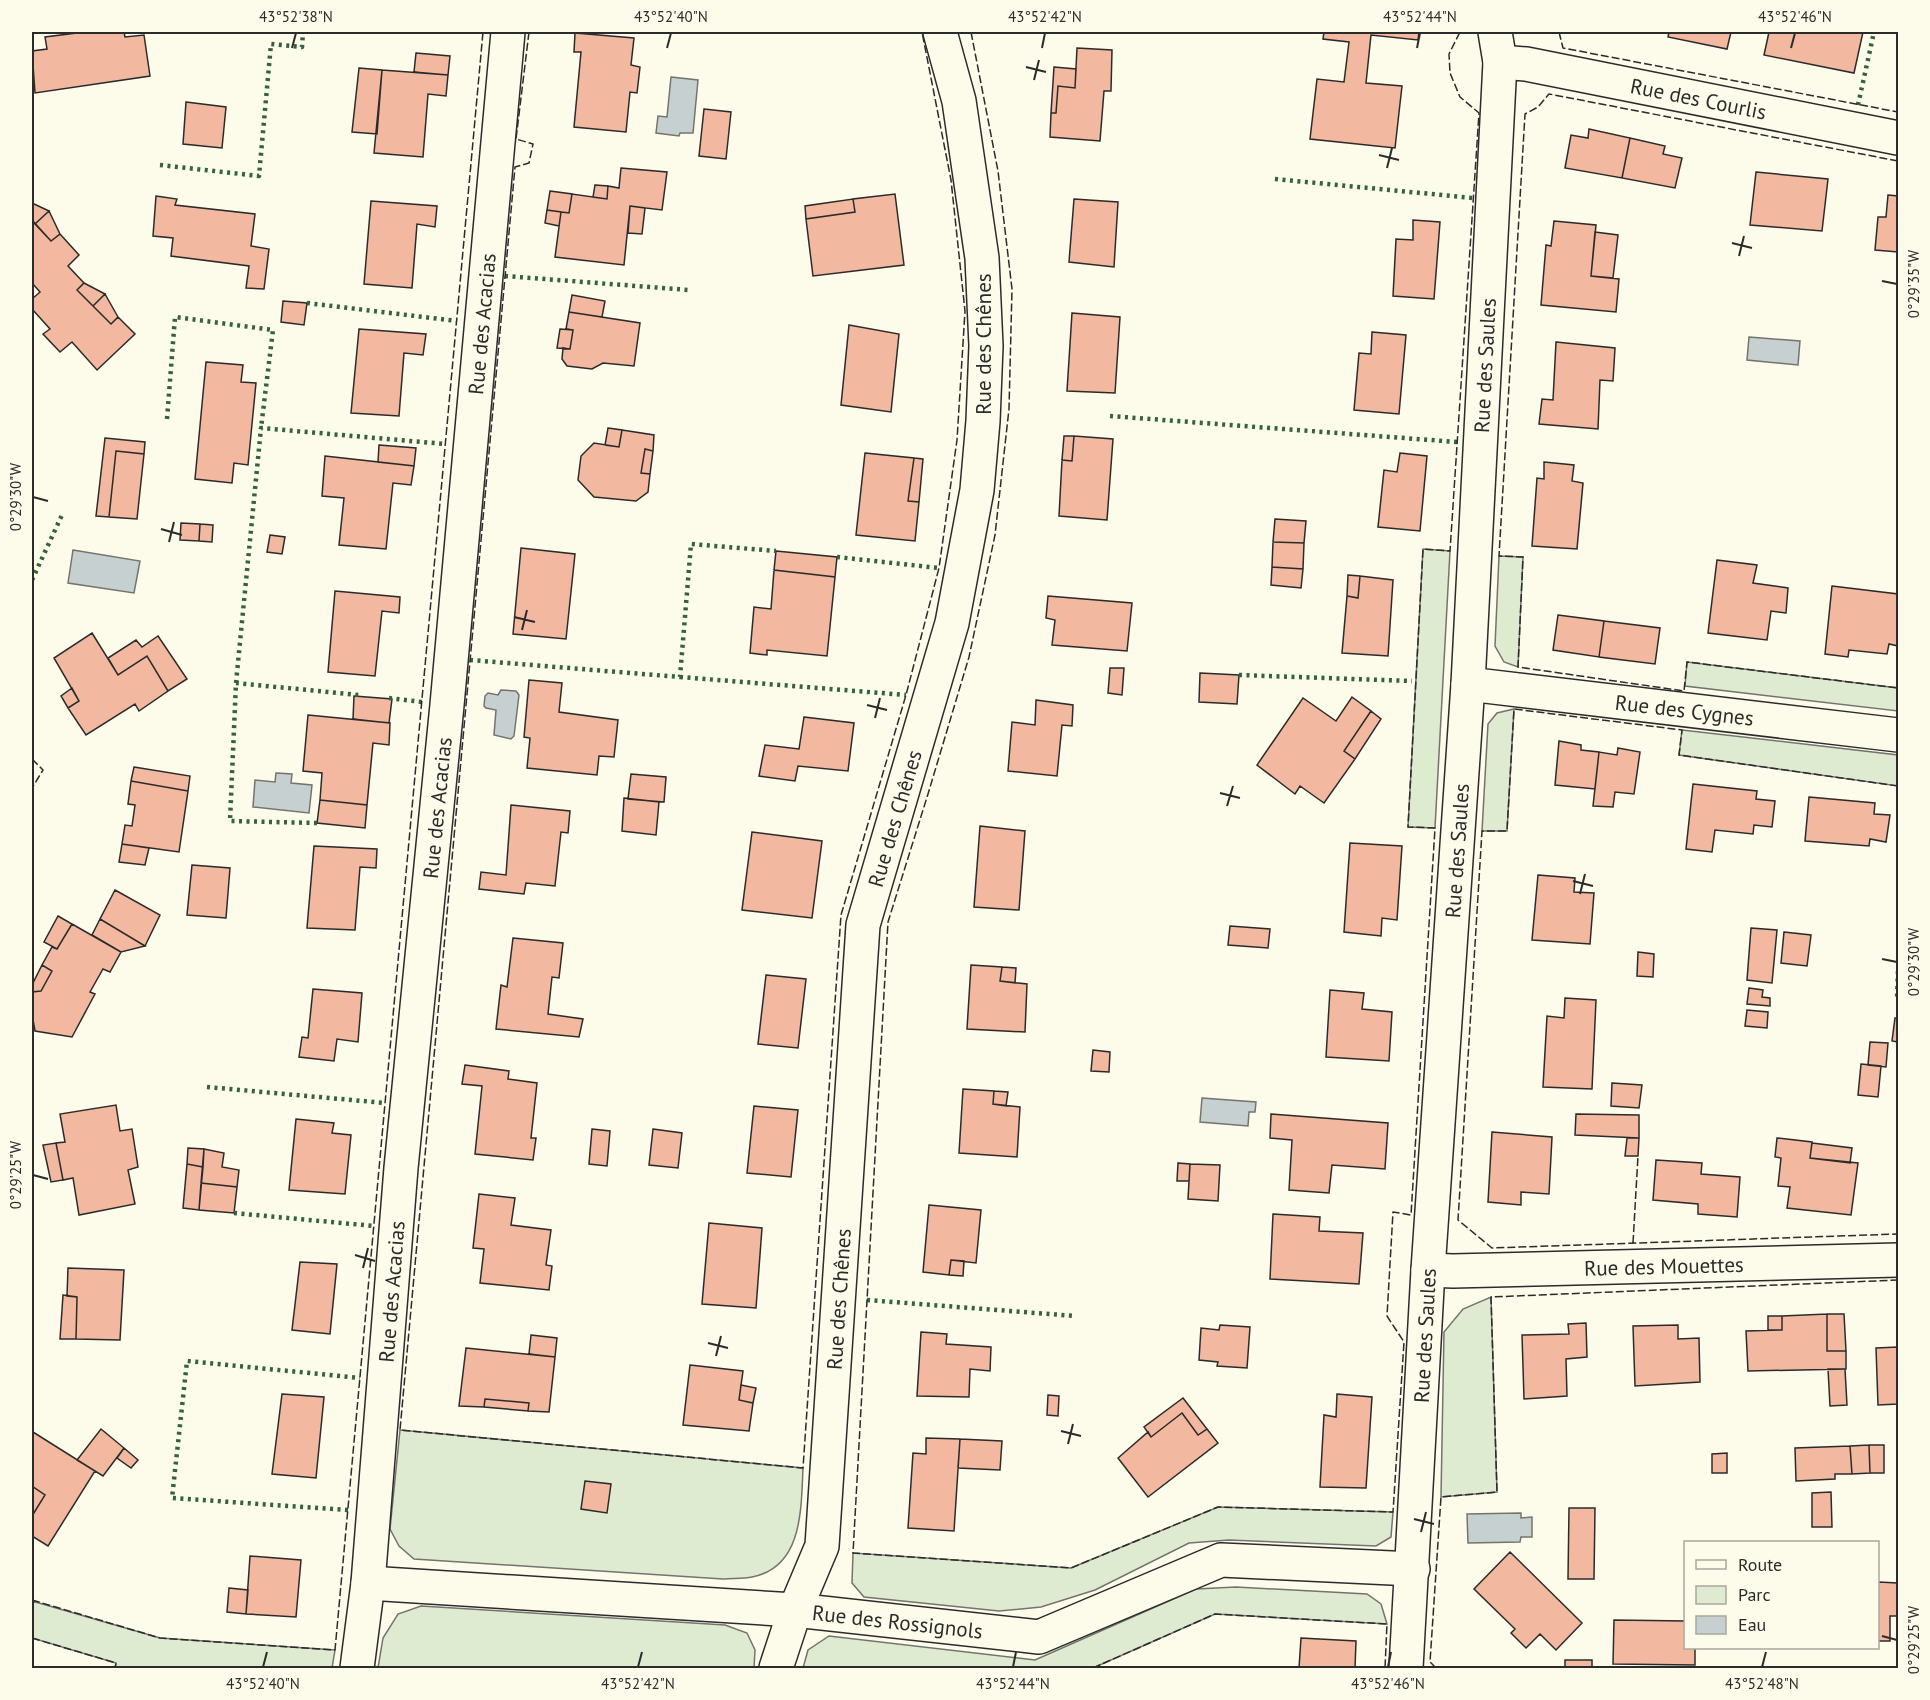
<svg xmlns="http://www.w3.org/2000/svg" width="1930" height="1700" font-family="'PT Sans',sans-serif">
<style>
.green{fill:#deebd1;stroke:#74746e;stroke-width:1.5}
.water{fill:#c7d0d0;stroke:#74746e;stroke-width:1.5}
.building{fill:#f2b8a0;stroke:#2b2b2b;stroke-width:1.5}
.lines{fill:none;stroke-linecap:round;stroke-linejoin:round}
.minor-casing{stroke:#2b2b2b;stroke-width:36}
.minor{stroke:#fdfbea;stroke-width:33}
.hedge{stroke:#34623c;stroke-width:4.5;stroke-dasharray:3 4.5;stroke-linecap:butt}
.fence{stroke:#2b2b2b;stroke-width:1.5;stroke-dasharray:8 3;stroke-linecap:butt}
.ticks{fill:none;stroke:#2b2b2b;stroke-width:2}
.labels{text-anchor:middle;dominant-baseline:central;stroke-width:4.5;stroke-linejoin:round;paint-order:stroke}
.street-label{font-size:21px;fill:#2b2b2b;stroke:#fdfbea}
.neatline{fill:none;stroke:#2b2b2b;stroke-width:2}
.ticks-label{font-size:15px;text-anchor:middle;fill:#2b2b2b}
</style>
<rect width="100%" height="100%" fill="#fdfbea"/>
<path class="green" d="M1423 549 1450 551 1435 828 1408 827Z
M1499 556 1523 557 1518 667 1504 662 1495 646Z
M1687 662 1898 688V711L1685 686Z
M1514 709 1507 831H1482L1488 724 1497 713Z
M1682 730 1898 755V786L1679 755Z
M1491 1297 1497 1492 1441 1497 1444 1332 1463 1309Z
M400 1430 803 1468C801 1509 803 1567 752 1577 743 1579 732 1578 723 1579L414 1559 399 1546 390 1529Z
M1218 1507 1393 1512 1391 1537 1376 1546 1229 1540 1189 1543 1095 1590 1041 1607 999 1611 864 1597 852 1583 853 1553 1071 1568Z
M1236 1587 1367 1594 1381 1604 1387 1624 1215 1614 1093 1668H803L808 1650 829 1636 1035 1660 1196 1589Z
M32 1601 160 1638 335 1650 332 1668H115L116 1663 32 1638Z
M421 1606 725 1625 747 1633 755 1650 754 1668H378L383 1638 398 1614Z"/>
<path class="water" d="M671 77 698 80 693 133H680L679 136 656 133 658 116 667 117Z
M1749 337 1800 341 1798 365 1747 360Z
M73 550 140 561 134 593 68 583Z
M501 690 516 691 519 695 514 736 511 739 494 735 496 710 486 708 484 706 485 696 488 693 498 695Z
M276 773 292 774 291 783 312 785 309 813 253 807 255 780 275 782Z
M1202 1098 1256 1102 1255 1112H1249L1248 1126 1200 1122Z
M1521 1513V1518L1532 1517V1537H1521L1520 1542 1468 1543 1467 1514Z"/>
<path class="building" d="M85 32H124L125 37 144 35 150 76 35 93 32 51 47 49 45 37Z
M1324 32H1419L1418 40 1371 35 1366 83 1402 86 1395 148 1310 139 1317 79 1344 82 1349 42 1323 39Z
M1669 32H1731L1727 49 1668 37Z
M1769 32H1863L1854 73 1764 55Z
M575 33 634 38 631 65 640 67 637 93 630 92 626 132 574 127 581 52H574Z
M1077 48 1112 50 1111 91H1104L1100 141 1050 137 1051 113H1056L1058 86 1075 88Z
M416 53 450 56 448 75 414 72Z
M1054 67 1076 69 1075 88 1058 86 1056 113H1051Z
M359 68 382 70 377 134 352 132Z
M382 70 448 75 446 96 428 94 423 157 374 153Z
M186 102 226 107 222 148 183 144Z
M704 109 731 112 726 159 699 156Z
M1589 129 1630 138 1622 178 1565 168 1571 135 1588 138Z
M1630 138 1665 146 1663 154 1682 158 1675 188 1622 178Z
M621 168 667 172 662 210 630 206 624 265 555 257 561 212 569 213 572 194 607 199 608 186 619 188Z
M1756 172 1828 179 1822 231 1750 225Z
M595 185 608 186 607 199 593 197Z
M550 191 572 194 569 213 547 210Z
M895 194 904 265 813 276 806 219 855 212 853 199Z
M1888 195 1898 196V252L1875 250 1878 217H1886Z
M156 196 177 199 175 205 255 214 251 246 269 249 264 289 246 288 249 266 171 256 173 238 153 236Z
M853 199 855 212 806 219 805 206Z
M1074 199 1118 202 1114 267 1069 262Z
M371 201 437 206 435 227 417 224 412 288 364 284Z
M32 203 49 211 35 224 32 220Z
M630 206 645 208 642 234 628 233Z
M547 210 561 212 559 226 545 223Z
M49 211 60 234 51 241 35 224Z
M32 220 51 241 60 234 79 255 68 266 84 283 77 290 111 324 118 317 135 334 97 370 72 342 60 352 43 334 50 329 32 309V299L40 292 32 283Z
M1413 220 1440 222 1434 299 1393 296 1396 239 1413 240Z
M1554 221 1596 225 1591 276 1619 279 1616 312 1541 305 1546 245 1551 246Z
M1595 232 1618 235 1613 278 1591 276Z
M84 283 105 294 93 306 77 290Z
M105 294 118 317 111 324 93 306Z
M572 295 605 301 602 317 569 312Z
M283 301 307 303 304 325 281 322Z
M569 312 640 323 634 366 603 363 592 369 567 366 562 359 563 348 570 349 573 330 566 329Z
M1072 313 1120 317 1115 393 1067 391Z
M849 325 899 334 891 412 841 405Z
M359 329 426 334 423 355 404 353 399 416 351 413Z
M560 329 573 330 570 349 557 348Z
M1372 332 1406 335 1399 414 1354 410 1359 353 1371 354Z
M1556 342 1615 348 1613 381 1600 380 1598 429 1539 424 1542 399 1553 400Z
M206 362 243 365 241 382 256 383 248 465 234 463 232 483 195 479Z
M608 428 622 430 619 447 605 445Z
M622 430 654 435 653 451 645 449 641 473 650 474 648 492 636 501 594 497 578 480 581 456 594 443 619 447Z
M1064 436H1074L1072 461 1062 460Z
M1074 436 1113 439 1107 520 1059 516 1062 460 1072 461Z
M105 438 145 442 144 454 116 451 109 517 96 516Z
M379 445 416 448 414 466 378 462Z
M645 449 653 451 650 474 641 473Z
M116 451 144 454 137 519 109 517Z
M865 453 914 458 908 501 919 502 915 541 856 535Z
M1400 453 1427 456 1420 531 1378 527 1384 470 1397 472Z
M325 456 414 466 411 485 393 483 386 549 339 545 344 498 322 496Z
M914 458 923 459 919 502 908 501Z
M1544 462 1574 465 1572 481 1583 483 1577 549 1532 546 1537 478 1544 479Z
M1275 519 1306 521 1304 543 1273 542Z
M181 523 200 524 199 541 180 540Z
M200 524 213 525 212 542 199 541Z
M270 535 285 537 282 554 267 552Z
M1273 542 1304 543 1303 569 1272 567Z
M521 548 575 554 566 639 513 634Z
M776 551 837 557 835 577 774 570Z
M1717 560 1757 565 1753 583 1788 588 1786 613 1771 611 1767 640 1708 633Z
M1272 567 1303 569 1301 588 1271 585Z
M774 570 835 577 827 656 767 650V655L750 653 754 607 771 609Z
M1348 575 1360 576 1358 598 1347 596Z
M1360 576 1393 580 1388 656 1342 653 1347 596 1358 598Z
M1832 586 1898 594V646L1889 644 1887 654 1849 650 1848 657 1825 654Z
M335 591 400 597 399 613 382 611 375 676 328 672Z
M1048 596 1132 603 1127 651 1052 645 1055 620 1046 618Z
M1558 615 1604 621 1599 657 1553 650Z
M1604 621 1660 628 1655 664 1599 657Z
M92 633 118 675 147 656 168 691 139 711 135 704 86 735 68 708 79 701 54 658Z
M158 636 187 679 168 691 147 656 118 675 108 658 136 640 142 647Z
M1110 668H1124L1122 695 1108 693Z
M1200 673 1239 675 1237 704 1199 702Z
M529 680 562 683 559 712 618 720 614 757 599 756 597 775 527 768 530 738 524 737Z
M72 688 79 701 68 708 61 696Z
M354 696 392 699 389 723 353 719Z
M1352 697 1371 711 1344 751 1355 759 1324 803 1300 786 1295 794 1257 765 1303 698 1336 721Z
M1036 700 1073 705 1072 726 1062 725 1057 776 1008 771 1012 722 1035 725Z
M1371 711 1381 719 1355 759 1344 751Z
M308 715 390 723 389 745 373 743 367 805 320 800 322 773 303 771Z
M804 717 854 723 848 771 798 766 795 781 759 776 765 745 799 749Z
M1559 741 1581 745V750L1599 752 1595 789 1555 785Z
M1618 748 1640 752 1634 794 1615 792 1613 807 1593 806 1599 752 1617 755Z
M134 767 190 776 188 791 131 781Z
M631 774 666 777 664 802 628 799Z
M131 781 188 791 179 852 122 844 125 825 132 826 135 805 128 804Z
M1693 784 1757 791 1756 799 1775 801 1772 827 1754 825 1753 834 1715 830 1712 852 1686 849Z
M1809 797 1875 803 1874 814 1890 815 1886 842 1870 839 1869 846 1805 841Z
M624 798 659 802 656 835 622 831Z
M320 800 367 805 365 828 317 823Z
M511 805 570 811 568 833 561 832 555 886 526 883 524 894 479 889 481 872 506 875Z
M980 826 1025 831 1019 910 974 907Z
M752 832 822 841 812 918 742 910Z
M1350 843 1402 846 1397 920 1382 918 1381 936 1344 932Z
M122 844 149 848 145 865 119 862Z
M314 846 377 849 376 868 360 867 355 930 307 928Z
M192 865 230 868 226 918 187 915Z
M1538 875 1575 878 1574 892 1594 893 1590 944 1532 940Z
M115 890 160 915 145 946 100 919Z
M58 916 72 924 57 949 44 942Z
M100 919 145 946 121 952 92 935Z
M72 924 121 952 110 972 103 969 90 992 95 994 72 1037 35 1031 32 1014V992L41 991 52 971 42 965 52 947 57 949Z
M1230 926 1270 929 1268 948 1228 945Z
M1751 928 1777 930 1772 983 1747 980Z
M1784 932 1811 935 1807 966 1781 963Z
M513 938 563 943 559 978 552 977 548 1014 583 1019 579 1037 496 1029 501 985 507 987Z
M1638 952 1654 954 1653 977 1637 976Z
M42 965 52 971 41 991 32 992V985Z
M971 965 1002 967 1000 981 1027 984 1025 1032 967 1029Z
M1002 967 1016 968 1015 983 1000 981Z
M766 975 806 979 798 1048 758 1044Z
M1749 988 1763 990 1762 997 1770 998V1006L1747 1004Z
M313 989 362 993 358 1042 337 1039 334 1061 299 1057 302 1037 308 1038Z
M1330 990 1364 993 1362 1009 1392 1012 1389 1061 1326 1057Z
M1565 998 1596 1000 1592 1089 1543 1087 1547 1016 1564 1018Z
M1747 1010 1768 1012 1767 1028 1745 1026Z
M1895 1018H1898V1042L1892 1041Z
M1870 1042 1888 1043 1886 1067 1868 1065Z
M1093 1050 1110 1052 1109 1072 1091 1071Z
M1861 1064 1881 1066 1878 1097 1858 1095Z
M465 1065 509 1071 508 1079 537 1083 531 1138H536L533 1160 475 1154 482 1086 462 1084Z
M1612 1083 1642 1085 1639 1108 1611 1106Z
M963 1089 994 1091 993 1104 1020 1107 1017 1157 959 1153Z
M994 1091 1008 1092 1006 1106 993 1104Z
M116 1105 120 1131 132 1129 138 1167 128 1170 135 1204 79 1215 73 1178 63 1180 56 1143 65 1142 60 1114Z
M754 1106 798 1110 791 1177 747 1173Z
M1271 1114 1388 1123 1385 1169 1332 1165 1329 1193 1289 1190 1292 1140 1270 1138Z
M1576 1114 1639 1115V1138L1575 1135Z
M296 1119 334 1123 332 1133 351 1135 345 1194 289 1190Z
M592 1129 610 1131 607 1166 589 1164Z
M653 1129 682 1133 678 1168 649 1165Z
M1492 1132 1552 1137 1549 1194 1521 1192V1205L1488 1202Z
M1627 1138H1639L1638 1156H1625Z
M1777 1138 1812 1142 1810 1158 1858 1163 1851 1215 1787 1208 1790 1187 1778 1186 1781 1158 1775 1157Z
M56 1143 63 1180 51 1182 43 1145Z
M1812 1143 1852 1148 1850 1163 1810 1158Z
M188 1148 204 1149 203 1167 187 1164Z
M204 1149 224 1153 222 1167 239 1170 237 1187 201 1183Z
M1656 1160 1702 1163 1701 1174 1740 1177 1737 1217 1698 1214V1204L1653 1200Z
M1178 1163 1190 1164 1189 1181H1177Z
M187 1164 203 1167 199 1210 183 1208Z
M1190 1164 1220 1165 1218 1201 1188 1199Z
M201 1183 237 1187 234 1213 199 1210Z
M479 1194 515 1198 511 1225 551 1230 546 1265 552 1266 549 1290 480 1283 484 1249 473 1248Z
M929 1205 981 1210 976 1263 951 1260 949 1275 923 1272Z
M1273 1214 1320 1217 1319 1231 1363 1233 1359 1284 1270 1279Z
M709 1223 762 1228 756 1308 702 1304Z
M951 1260 964 1261 963 1276 949 1275Z
M300 1262 337 1264 330 1334 292 1330Z
M68 1268 124 1270 120 1340 76 1339 77 1297 67 1296Z
M63 1295 77 1297 76 1339H60Z
M1827 1314H1844L1846 1351H1827Z
M1827 1314V1351H1846V1369L1748 1371 1746 1331 1782 1330V1316Z
M1768 1316H1782V1330H1768Z
M1586 1323 1587 1357 1566 1359 1567 1396 1524 1399 1522 1335 1569 1334 1568 1324Z
M1220 1325 1250 1327 1247 1368 1217 1366 1218 1362 1199 1360 1201 1328 1219 1330Z
M1678 1325V1339L1699 1338 1700 1382 1635 1386 1633 1326Z
M921 1332 947 1334 946 1344 991 1347 990 1371 970 1369 969 1397 917 1396Z
M531 1335 557 1338 555 1357 529 1354Z
M1898 1347V1404L1878 1405 1876 1348Z
M466 1348 555 1357 549 1412 528 1411 529 1403 485 1399 484 1407 459 1406Z
M690 1365 743 1371 739 1400 753 1403 749 1431 683 1425Z
M1828 1369H1845L1847 1405 1830 1406Z
M741 1385 756 1388 753 1403 739 1400Z
M282 1394 324 1397 316 1478 272 1474Z
M1337 1394 1372 1397 1366 1488 1320 1487 1324 1415 1336 1417Z
M1048 1395 1059 1396 1058 1416 1047 1415Z
M1183 1398 1207 1429 1198 1435 1182 1413 1151 1437 1144 1427Z
M485 1399 529 1403 528 1411 484 1407Z
M1182 1413 1198 1435 1207 1429 1218 1443 1148 1497 1118 1458 1148 1432 1151 1437Z
M101 1429 124 1448 103 1476 77 1460Z
M33 1432 95 1471 48 1546 32 1536V1516L45 1495 32 1486V1435Z
M926 1438 960 1439 954 1531 908 1528 913 1453 926 1454Z
M960 1439 1002 1441 1000 1470 958 1468Z
M1869 1445H1884V1473H1870Z
M1869 1445 1870 1473 1852 1474 1850 1446Z
M1850 1446 1852 1474H1835V1479L1796 1481 1795 1448Z
M124 1448 138 1460 131 1468 117 1458Z
M1727 1453V1473H1712V1454Z
M585 1481 611 1484 607 1513 581 1509Z
M32 1486 45 1495 32 1516Z
M1831 1492 1832 1527H1812V1493Z
M1569 1508H1595L1594 1579H1568Z
M1510 1552 1582 1623 1556 1650 1540 1634 1526 1648 1511 1633 1515 1629 1474 1589Z
M250 1556 301 1560 296 1617 246 1614Z
M1878 1582 1898 1583V1616H1890V1641H1878Z
M229 1588 248 1590 246 1614 227 1612Z
M1614 1620 1686 1621V1648H1695V1665L1613 1664Z
M1301 1638 1356 1641 1355 1668H1299Z
M1565 1660H1592V1668H1565Z"/>
<g class="lines">
<defs>
<g id="minor">
<path id="s1" d="M1500 62 1526 64 1898 138"/>
<path id="s2" d="M1468 684 1898 735"/>
<path id="s3" d="M1428 1270 1453 1271 1898 1260"/>
<path id="s4" d="M368 1583 795 1610 1039 1637 1221 1560 1413 1569"/>
<path id="s5" d="M357 1668 368 1583 401 1168 447 705 508 32"/>
<path id="s6" d="M776 1668 795 1610 822 1546 863 925 952 623 977 490 983 421 986 346 982 258 959 101 940 32"/>
<path id="s7" d="M1406 1668 1428 1270 1468 684 1500 62 1495 32"/>
</g>
</defs>
<use href="#minor" class="minor-casing"/>
<use href="#minor" class="minor"/>
<path class="hedge" d="M1858 105 1874 32
M160 165 259 176 271 44 302 47 303 32
M1275 179 1473 198
M505 276 689 290
M307 303 457 321
M1110 416 1457 442
M167 419 175 317 273 330 261 428
M837 557 939 568
M32 580 62 515
M470 660 680 677 691 544 776 551
M1239 675 1412 681
M680 677 906 695
M236 683 261 428 445 444
M389 698 422 702
M317 823 230 821 236 683 359 695
M1898 971 1897 999H1898
M207 1087 385 1103
M234 1213 374 1226
M867 1300 1075 1316
M348 1510 172 1498 187 1361 360 1378"/>
<path class="fence" d="M529 32 516 139 533 144 529 163 515 167 400 1430 803 1468 841 915 906 695 939 568 957 440 965 311 951 180 922 32
M971 32 998 171 1012 289 1009 409 995 535 969 657 928 794 888 922 853 1553 1071 1568 1218 1507 1393 1512 1404 1342 1387 1316 1393 1212 1411 1215 1435 828 1408 827 1423 549 1450 551 1479 113 1460 97 1450 73 1449 54 1460 32
M1559 32 1563 48 1898 112
M1898 161 1549 94 1538 107 1525 114 1499 556 1523 557 1518 667 1684 691 1687 662 1898 688
M32 759 43 770 32 788
M1898 786 1679 755 1682 730 1514 709 1507 831H1482L1458 1220 1492 1248 1898 1234
M1633 1243 1638 1156
M32 1600 160 1638 335 1650 483 32
M32 1638 116 1663 115 1668
M1093 1668 1215 1614 1387 1624 1385 1668
M1436 1668 1430 1662 1441 1497 1497 1492 1491 1297 1898 1280"/>
</g>
<path class="ticks" d="M292 48 296 33M667 48 671 33M1042 48 1045 33M1417 48 1420 33M1791 48 1795 33M1026 67 1046 72M1034 80 1039 60M1379 155 1399 160M1387 168 1392 148M1732 243 1752 248M1739 256 1744 236M1882 281 1897 284M33 497 48 501M161 529 182 535M169 542 174 522M514 617 535 622M522 630 527 610M867 705 887 710M875 718 880 698M1220 793 1240 798M1227 806 1233 786M1573 881 1593 886M1580 894 1585 874M1882 959 1897 962M33 1175 48 1179M355 1255 375 1261M363 1268 368 1248M708 1343 728 1348M716 1356 721 1336M1061 1431 1081 1436M1068 1444 1073 1424M1414 1519 1434 1524M1421 1532 1426 1512M1882 1636 1897 1640M263 1667 267 1652M638 1667 642 1652M1013 1667 1016 1652M1388 1667 1391 1652M1762 1667 1766 1652"/>
<g class="labels">
<g class="street-label">
<text stroke="none"><textPath href="#s1" startOffset="202">Rue des Courlis</textPath></text>
<text stroke="none"><textPath href="#s5" startOffset="1350">Rue des Acacias</textPath></text>
<text transform="translate(983 344) rotate(-90)">Rue des Chênes</text>
<text stroke="none"><textPath href="#s7" startOffset="1305">Rue des Saules</textPath></text>
<text stroke="none"><textPath href="#s2" startOffset="218">Rue des Cygnes</textPath></text>
<text stroke="none"><textPath href="#s5" startOffset="864">Rue des Acacias</textPath></text>
<text stroke="none"><textPath href="#s6" startOffset="864">Rue des Chênes</textPath></text>
<text stroke="none"><textPath href="#s7" startOffset="819">Rue des Saules</textPath></text>
<text stroke="none"><textPath href="#s3" startOffset="236">Rue des Mouettes</textPath></text>
<text stroke="none"><textPath href="#s5" startOffset="378">Rue des Acacias</textPath></text>
<text stroke="none"><textPath href="#s6" startOffset="378">Rue des Chênes</textPath></text>
<text stroke="none"><textPath href="#s7" startOffset="333">Rue des Saules</textPath></text>
<text stroke="none"><textPath href="#s4" startOffset="531">Rue des Rossignols</textPath></text>
</g>
</g>
<rect width="1930" height="1700" fill="none" stroke="#fdfbea" stroke-width="66"/>
<rect x="1684" y="1541" width="195" height="108" fill="#fdfbea" stroke="#a9a89e" stroke-width="1.5"/>
<rect x="1696" y="1560" width="30" height="9" fill="#fdfbea" stroke="#a9a89e" stroke-width="1.5"/>
<text x="1738" y="1571" font-size="18" fill="#2b2b2b">Route</text>
<rect x="1696" y="1586" width="30" height="18" fill="#deebd1" stroke="#a9a89e" stroke-width="1.5"/>
<text x="1738" y="1601" font-size="18" fill="#2b2b2b">Parc</text>
<rect x="1696" y="1616" width="30" height="18" fill="#c7d0d0" stroke="#a9a89e" stroke-width="1.5"/>
<text x="1738" y="1631" font-size="18" fill="#2b2b2b">Eau</text>
<rect x="33" y="33" width="1864" height="1634" class="neatline"/>
<g class="ticks-label">
<text x="296" y="22">43°52'38"N</text>
<text x="671" y="22">43°52'40"N</text>
<text x="1045" y="22">43°52'42"N</text>
<text x="1420" y="22">43°52'44"N</text>
<text x="1795" y="22">43°52'46"N</text>
<text transform="translate(1914 284) rotate(-90)" y="5">0°29'35"W</text>
<text transform="translate(16 497) rotate(-90)" y="5">0°29'30"W</text>
<text transform="translate(1914 962) rotate(-90)" y="5">0°29'30"W</text>
<text transform="translate(16 1175) rotate(-90)" y="5">0°29'25"W</text>
<text transform="translate(1914 1640) rotate(-90)" y="5">0°29'25"W</text>
<text x="263" y="1689">43°52'40"N</text>
<text x="638" y="1689">43°52'42"N</text>
<text x="1013" y="1689">43°52'44"N</text>
<text x="1388" y="1689">43°52'46"N</text>
<text x="1762" y="1689">43°52'48"N</text>
</g>
</svg>
